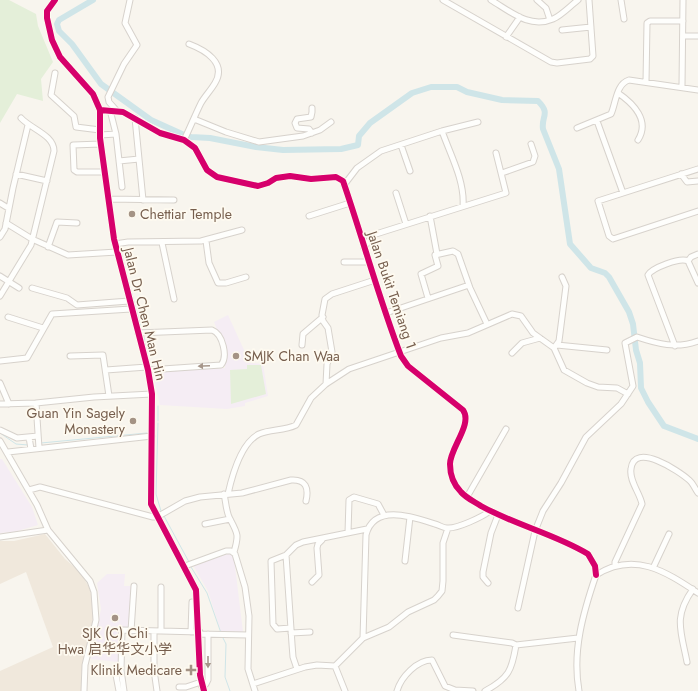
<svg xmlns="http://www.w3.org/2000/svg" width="698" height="691" font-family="Jost,'Noto Sans SC',sans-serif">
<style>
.residential{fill:#f0e8dc}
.education{fill:#f5edf4}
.green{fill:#e4efd9}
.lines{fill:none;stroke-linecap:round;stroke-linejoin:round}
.stream{stroke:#cfe5e8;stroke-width:1}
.river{stroke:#cfe5e8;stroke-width:6}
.minor-casing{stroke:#d7d2cc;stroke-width:7}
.minor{stroke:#fefefc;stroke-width:5}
.cycleway-casing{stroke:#fefaf0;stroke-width:8}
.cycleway{stroke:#d6006c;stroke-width:6}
.oneway{fill:#a6968a}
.poi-dot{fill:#a49385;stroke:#fefaf0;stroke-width:1.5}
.labels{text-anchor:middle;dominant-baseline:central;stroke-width:3.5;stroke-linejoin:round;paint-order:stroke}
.poi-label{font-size:14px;fill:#765e4d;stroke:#fefaf0;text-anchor:start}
.street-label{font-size:14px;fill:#765e4d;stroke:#fefaf0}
</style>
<rect width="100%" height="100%" fill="#f8f5ee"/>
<path class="residential" d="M45 534 65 559 80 572 89 587 94 605 92 627 81 675V691H0V671L53 647 26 572 0 584V541H14Z"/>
<path class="education" d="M228 315 250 363 263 364 268 396 245 403V406L227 409 160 405 152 371 225 368V350L214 322Z
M0 459H2L32 507 38 525 14 532 0 533Z
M228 554H232L234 558 243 632H221L208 591 193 565Z
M107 574H125L124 586H131L129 627H120L118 662 91 659 101 609 97 583Z"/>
<path class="green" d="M0 0H9L36 14 38 26 53 62 41 79 43 101 17 94 0 123Z
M247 365H261L266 394 231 404 230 370 247 369Z"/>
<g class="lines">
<path class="stream" d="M120 247 126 273 141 326
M144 337 148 356
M158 421V406
M158 423 156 494 161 511
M0 433 16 444 28 445
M41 443 147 433
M164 516 189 562
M191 567 207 593 221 633
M222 636 226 644 225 677 230 691"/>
<path class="river" d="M93 0 59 20 57 24 59 31 72 44 101 84 151 120 182 134 191 137 210 138 256 147 283 150 341 149 358 145 359 136 370 123 412 93 431 87H457L467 92 502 100 538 101C551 114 541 116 543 129L559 169 570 244 591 268 605 273 609 277 629 312 633 324 636 350 640 363 641 388 648 402 664 426 698 439"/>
<defs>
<path id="minor" d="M55 0 47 11V18L52 40 60 57 93 94 100 110V138L114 239 148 370 152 394 151 504 196 590 200 675 204 691
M443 0 551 62 557 63 590 59 593 56 589 0
M491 0C511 12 530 29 553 19 562 15 570 6 578 0
M537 0 546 8 550 20
M621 0 624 19
M562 30 591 27
M683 36H698
M506 37 520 17
M55 73 51 95 74 116 76 127 100 130
M646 82 647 23 650 21H683
M682 86 683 0
M618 93C634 104 650 121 638 140
M312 108V112L311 117 297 119 295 123 297 128 309 129 312 133
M100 110 123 112 160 133 184 140 195 148 207 170 217 177 258 186 268 183 276 178 290 176 311 179 336 177 343 181C363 239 379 299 401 356L408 366 463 410C473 424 450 448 450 464 450 475 454 485 461 492 466 498 475 502 481 506 515 525 555 534 588 554L595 566 596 575
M110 110 116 134
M117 111 109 102 108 97 124 64 137 45 125 23 130 0
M135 118 143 200
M194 119 226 132 259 142 303 136 320 130 331 122
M597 121 623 193
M577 128 611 114C616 103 616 84 629 80L698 90
M442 131C450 154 465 181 463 206
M100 135 116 134 122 187
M184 140C190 128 195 115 201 103 205 96 211 90 215 83 227 63 205 50 189 44
M101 144 73 145 74 170 77 172H104
M401 145 410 171
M119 161 139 159
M698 169 598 201 609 236 613 239 698 211
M502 173 533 162 535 156 531 144
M16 174 47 181
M681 174 687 182 698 181
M344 185 357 168 381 151 442 131 478 122
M396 193 406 224
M109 199 174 200
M0 203 8 208
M309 216 350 203
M430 216 437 254
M6 223 32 239 68 255 117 252
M0 237 5 229 13 188 28 125
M206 241 209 263 218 283H226L246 277
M162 243 174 299
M115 244 128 242 201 241 242 230
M48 247 57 222 77 223
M364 248 371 237 376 234 506 193 496 153
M688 261 698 283
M688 261 691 257 698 254
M344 262H367
M0 276 19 288
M32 288 67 298 77 305 129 301
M0 296 31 245 54 151C54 135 31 129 21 118
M428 298 421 274 438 266 435 255 453 251 458 254 470 288 487 324
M386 313 469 285
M8 317 43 328
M138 333 212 330C223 334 228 357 221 365L148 370
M302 345 303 334 323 317
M557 345 607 350
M675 346 648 275C652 268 680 257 688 261
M554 348 559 341 566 286 562 277
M512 353 522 343 540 338
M70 356 103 355 109 396
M0 361 27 358 52 314 131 309
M106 370 147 367
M0 383 9 404
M326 384 327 364 332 352 328 328 323 321 322 315 325 299 332 294 375 280
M36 403 94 397 152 394
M0 404 36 403 39 448
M0 430 17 438 38 436
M29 437 31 449
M0 441 37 505 48 530 90 581 94 592 96 620 85 665 84 691
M8 452 152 436
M29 490 40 487 153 517H157L185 501 200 497 242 493 291 480C306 479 309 488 306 501
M224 494C226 502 226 512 230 519 238 534 239 535 234 552
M228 494C232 476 241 443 259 434 271 429 284 431 296 425L311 398 326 384 349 369 441 338 468 333 512 314 521 316 533 333 554 348 564 370 587 383 598 387 617 388 628 394
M467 497 506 429
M205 524 230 519
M348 533 349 500 354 497 378 504 384 515
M0 537 48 530
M286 555 271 561 273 624 277 629 291 628
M405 561 410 517
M615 565V562L642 504C640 493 629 481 631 469 634 441 679 471 689 480 693 483 695 489 698 493
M185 566 226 551H231L235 554 245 587 249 616 248 669 255 691
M653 568 669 534
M312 582 319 575 317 548 318 544 322 540
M488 583 483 577V572L491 533 498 515
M161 587V631
M518 608 535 531 543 511 561 483 586 437 621 404 633 386 625 343 637 337C658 344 676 349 698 341
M131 631 134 586
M154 631V670L157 691
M191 632 192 602
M291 633 310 632
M199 634 248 635
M453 635 512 643 516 645 578 638
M363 638 366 535C374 503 413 517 435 524 439 525 443 528 447 528 457 529 482 517 490 511
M687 662C681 631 673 617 693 589
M335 666 363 638 389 627 408 612 434 600 438 596 442 591 443 581V543L448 528
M335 666 345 691
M297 669 293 657 292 644 286 555 296 545 303 542 367 529
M116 675 119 691
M253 684 305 667 317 665 335 666
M179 687H186L201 682
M202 687 206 684 208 680V634
M124 691 121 670 122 630 200 632
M397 691C401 677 417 660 432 660L445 686 455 690 473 691
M485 691C509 678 512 670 516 645
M579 691C572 651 583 613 596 575 634 551 665 571 698 593"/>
</defs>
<use href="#minor" class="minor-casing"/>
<use href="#minor" class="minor"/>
<defs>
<path id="cycleway" d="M55 0 47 11V18L52 40 60 57 93 94 100 110V138L114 239 148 370 152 394 151 504 196 590 200 675 204 691
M100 110 123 112 160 133 184 140 195 148 207 170 217 177 258 186 268 183 276 178 290 176 311 179 336 177 343 181C363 239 379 299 401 356L408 366 463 410C473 424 450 448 450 464 450 475 454 485 461 492 466 498 475 502 481 506 515 525 555 534 588 554L595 566 596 575"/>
</defs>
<use href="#cycleway" class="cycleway-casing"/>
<use href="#cycleway" class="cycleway"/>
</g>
<defs><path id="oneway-solid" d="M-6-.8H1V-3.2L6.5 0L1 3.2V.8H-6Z"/></defs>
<g class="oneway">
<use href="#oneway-solid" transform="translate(204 366) rotate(178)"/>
<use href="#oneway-solid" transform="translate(208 662) rotate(90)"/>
</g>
<g class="poi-dot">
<circle cx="132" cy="214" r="4"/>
<circle cx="236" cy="356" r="4"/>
<circle cx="133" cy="421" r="4"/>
<circle cx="115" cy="618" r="4"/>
<path d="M189 664h4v4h4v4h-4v4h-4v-4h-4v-4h4z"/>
</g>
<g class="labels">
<g class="poi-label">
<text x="140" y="214">Chettiar Temple</text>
<text x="244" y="356">SMJK Chan Waa</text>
<text x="125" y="413" text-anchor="end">Guan Yin Sagely<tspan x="125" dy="16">Monastery</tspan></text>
<text x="115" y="633" text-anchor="middle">SJK (C) Chi<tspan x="115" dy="16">Hwa 启华华文小学</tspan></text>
<text x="182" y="670" text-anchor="end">Klinik Medicare</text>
</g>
<g class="street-label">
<text transform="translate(392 290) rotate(71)">Jalan Bukit Temiang 1</text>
<text transform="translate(145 314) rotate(76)">Jalan Dr Chen Man Hin</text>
</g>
</g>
</svg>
